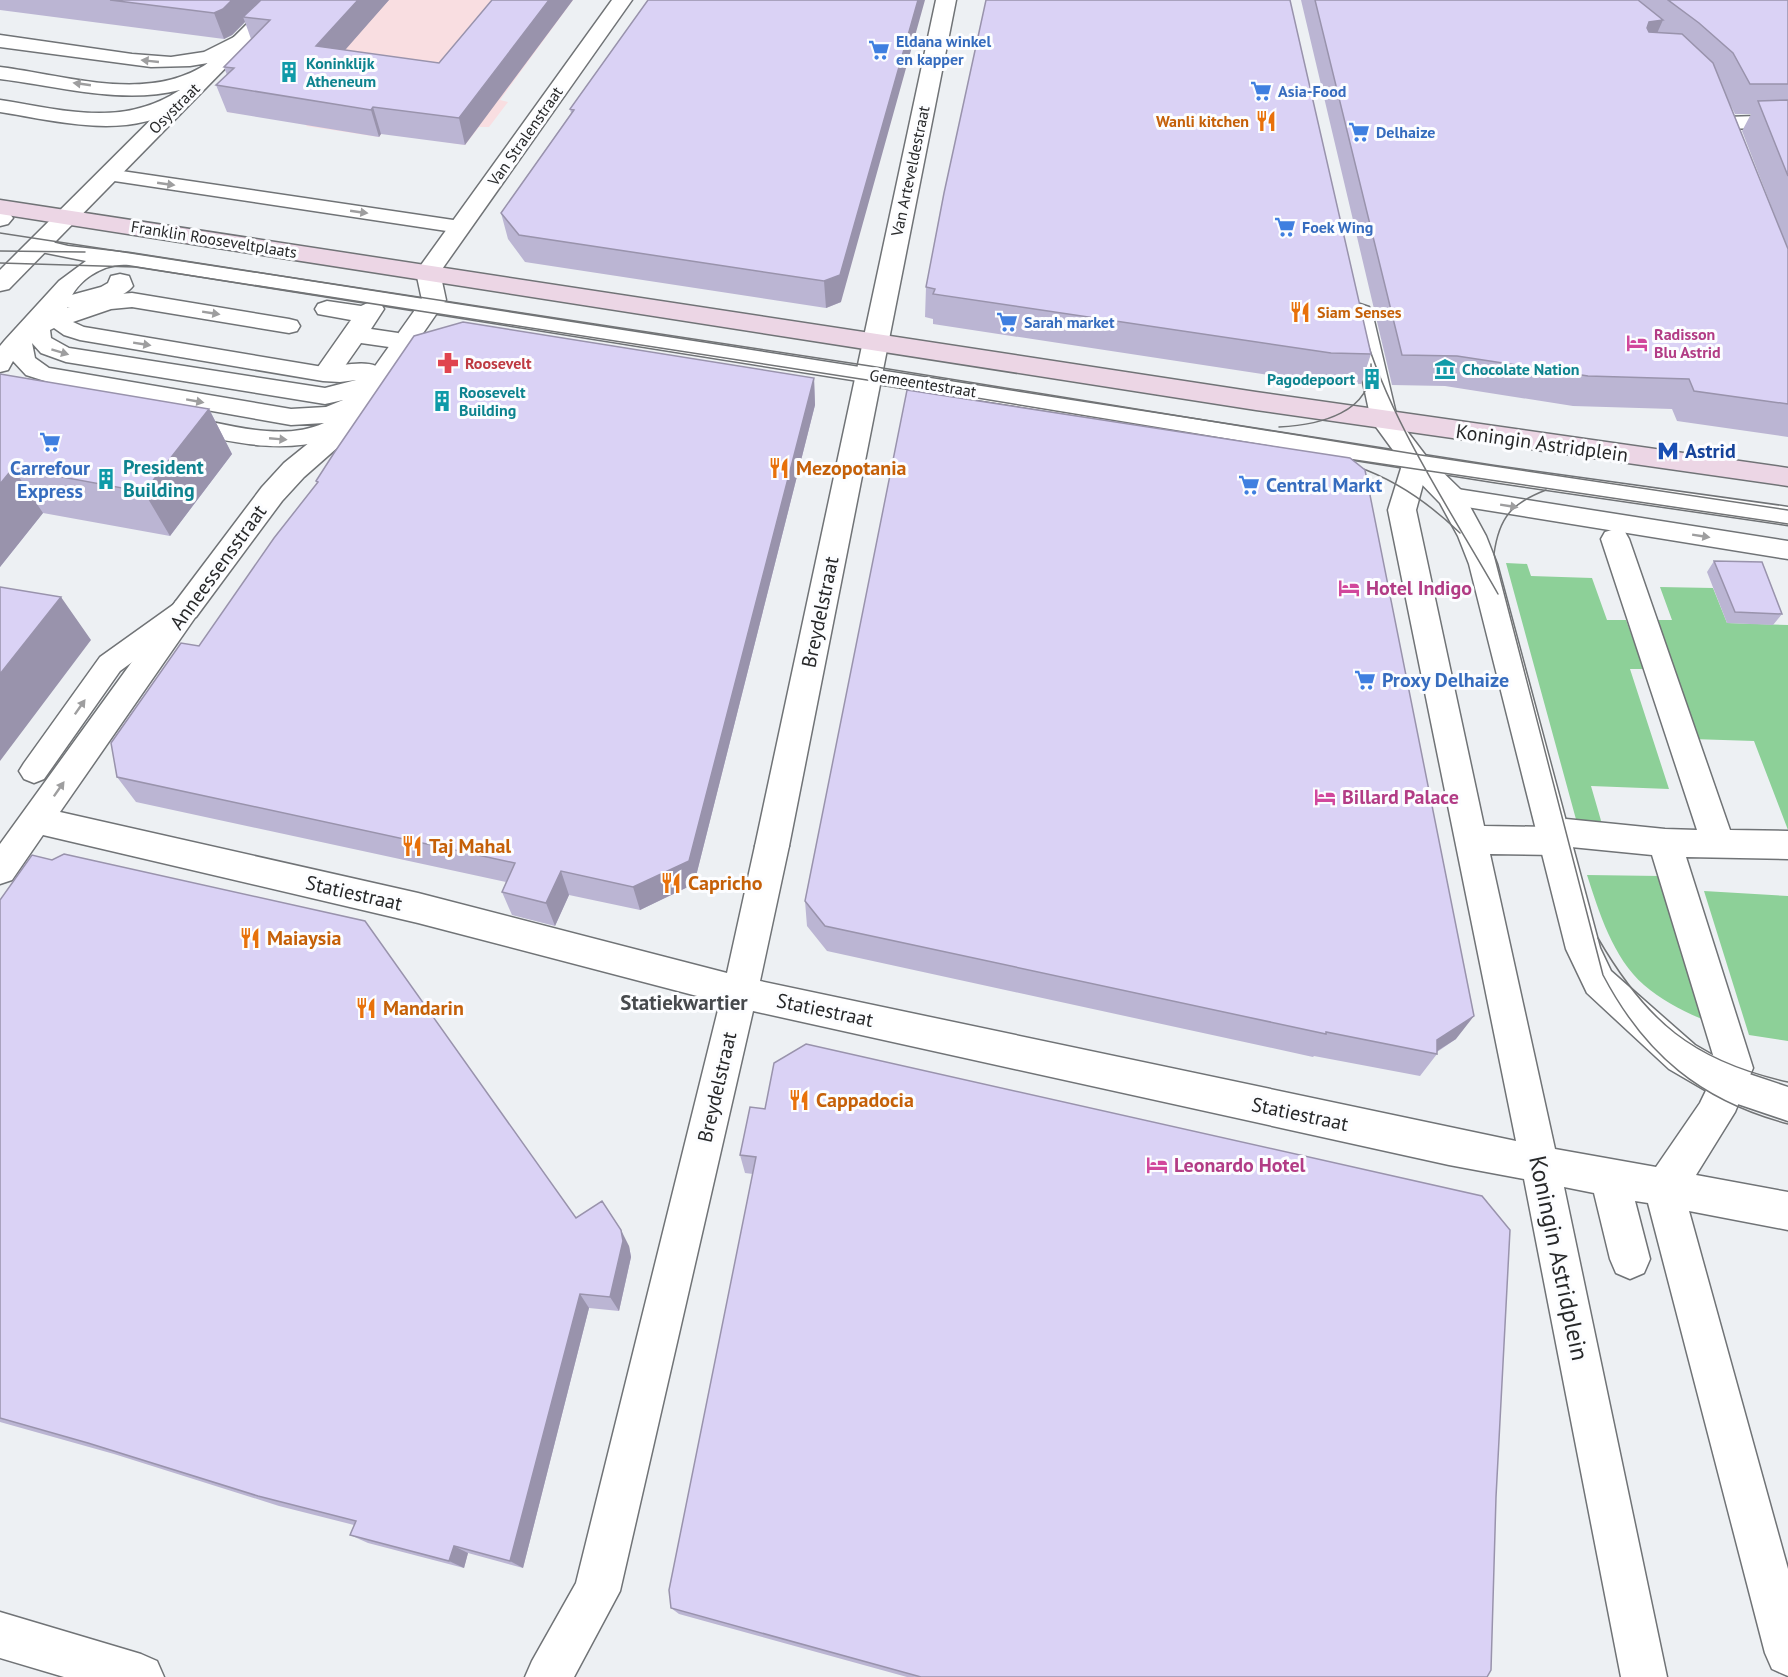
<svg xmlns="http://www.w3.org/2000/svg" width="1788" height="1677" font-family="'PT Sans',sans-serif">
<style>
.education{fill:#f9dee1}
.green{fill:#8dd098}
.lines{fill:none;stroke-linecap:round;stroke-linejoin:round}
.service-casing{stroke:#707376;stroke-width:3}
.pedestrian-casing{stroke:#707376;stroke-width:3}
.minor-casing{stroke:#707376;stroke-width:3}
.tertiary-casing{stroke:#707376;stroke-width:3}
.secondary-casing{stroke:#707376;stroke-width:3}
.service{fill:#fff;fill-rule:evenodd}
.pedestrian{fill:#fff;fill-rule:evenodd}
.minor{fill:#fff;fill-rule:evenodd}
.tertiary{fill:#fff;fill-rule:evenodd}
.secondary{fill:#ecd6e5;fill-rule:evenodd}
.tram{stroke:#727476;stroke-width:1.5}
.wall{fill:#bbb5d3;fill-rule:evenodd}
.shaded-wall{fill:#9993ac}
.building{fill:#dad2f5;stroke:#9993ac;stroke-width:1.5}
.oneway{fill:#9e9e9f}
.labels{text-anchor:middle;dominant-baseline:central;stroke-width:6;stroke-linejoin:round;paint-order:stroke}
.far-shop-label{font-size:16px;font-weight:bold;fill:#366cbe;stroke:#fcfdff;text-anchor:start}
.far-culture-label{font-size:16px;font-weight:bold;fill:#0d838f;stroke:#fcfdff;text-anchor:start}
.far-street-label{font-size:16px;fill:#272829;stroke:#fcfdff}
.far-food-label{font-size:16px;font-weight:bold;fill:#c56008;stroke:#fcfdff;text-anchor:end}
.far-hotel-label{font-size:16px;font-weight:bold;fill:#b23c85;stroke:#fcfdff;text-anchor:start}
.far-health-label{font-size:16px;font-weight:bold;fill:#be3a42;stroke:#fcfdff;text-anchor:start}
.street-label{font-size:20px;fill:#272829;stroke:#fcfdff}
.transit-label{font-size:20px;font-weight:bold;fill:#164399;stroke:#fcfdff;text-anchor:start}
.culture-label{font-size:20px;font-weight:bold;fill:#0d838f;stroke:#fcfdff;text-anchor:start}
.shop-label{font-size:20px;font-weight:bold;fill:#366cbe;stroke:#fcfdff;text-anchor:start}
.food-label{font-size:20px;font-weight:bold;fill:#c56008;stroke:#fcfdff;text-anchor:start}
.hotel-label{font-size:20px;font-weight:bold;fill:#b23c85;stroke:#fcfdff;text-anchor:start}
.neighbourhood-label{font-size:21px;font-weight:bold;fill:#474a4d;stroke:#fcfdff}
.near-street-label{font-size:24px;fill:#272829;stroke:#fcfdff}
</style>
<rect width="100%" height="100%" fill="#edf0f3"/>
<path class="education" d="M334 0H573L500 100 508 102 489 127H479L465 145 383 132 379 137 306 126 310 122 227 112Z"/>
<path class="green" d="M1506 563 1527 564 1531 576 1592 578 1607 620H1626L1644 669H1630L1669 789 1591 786 1602 824 1577 823Z
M1660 587 1713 588 1727 623 1788 625V830L1754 741 1692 739 1651 620H1672Z
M1587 875 1660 876 1704 1020C1683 1011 1661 1000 1644 985 1613 958 1599 912 1587 875Z
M1704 891 1788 896V1041L1749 1035Z"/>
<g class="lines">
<defs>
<path id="service" d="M244 32 251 34 253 38 251 42 220 59 227 64 225 68 192 87 200 92C195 98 188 102 182 106 129 141 57 121 0 112V100C64 110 122 128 180 90 122 105 58 86 0 79V67C66 75 148 104 208 63L190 66 151 67 0 47V35L132 54 171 57 204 52Z
M108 169 460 221 467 223 471 227 467 231 460 233 101 179 98 175 101 171Z
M39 239 68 246 129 253 1494 466 1788 507V525L1494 482 129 265C103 262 73 282 67 308L108 295 132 293 289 319 297 321 300 326 297 331 289 333 132 307 111 309 73 322 84 327 323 367C339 367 362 360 376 366L388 360 396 362 400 367 382 384 359 396 365 398 369 403 365 408 346 417 350 418 354 424C349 433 336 437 327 440 276 454 229 441 179 431L171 429 167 423 171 417 179 415C223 423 280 443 324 423L291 425 48 382 26 375 13 361 8 370 0 372V346L5 340 59 281 86 261 31 250 28 245 31 240ZM54 328 64 335 80 340 323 381 340 382 356 380 325 388 69 348 51 338 50 330ZM32 343 41 353 66 362 325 404 343 400 326 407 291 409 49 368 35 358Z
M1451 488 1788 541V559L1442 503 1438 497 1442 491Z
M186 599 195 602 199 609 195 616 120 671 44 779 34 783 24 779 19 771 24 763 100 657 177 602Z"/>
<path id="pedestrian" d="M0 211 9 213 13 218 8 224 0 226Z
M120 274 129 276 133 286C124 299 80 311 64 307L61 302 64 297 101 287 108 283 111 276Z
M327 301 361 306 372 301 381 304 384 309 371 329 398 333 402 339 398 345 389 347 361 343 340 373 331 375 322 373 318 367 351 320 318 314 315 309 318 304Z
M1416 453 1426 456 1429 462 1416 510 1484 826 1549 827 1566 819 1665 829 1697 830 1601 539 1605 532 1615 529 1625 532 1629 539 1730 830 1788 831V859L1686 857 1753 1068 1735 1112 1696 1175 1788 1192V1230L1689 1211 1788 1569V1676L1772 1669 1765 1653 1648 1203 1635 1201 1650 1259 1644 1273 1630 1279 1616 1273 1610 1259 1594 1193 1564 1187 1667 1677H1621L1524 1179 1449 1165 753 1011 620 1591 574 1677H525L532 1661 576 1583 720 1002 418 923 43 835 12 880 0 884V844L176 601 186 598 196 601 201 609 60 812 418 893 727 973 755 846 760 836 772 832 784 836 789 846 760 981 1516 1141 1388 510 1403 462 1406 456ZM1571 847 1652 855 1717 1068 1700 1103 1656 1167 1555 1149 1490 854 1555 855Z
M0 1612 141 1654 157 1661 164 1677H64L0 1658Z"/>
<path id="minor" d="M612 0H632L440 272 446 300 354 433 304 477 282 501 196 617 186 620 176 617 171 609 176 601 262 487 284 463 336 421 422 300 416 272Z
M936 0H956L789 846 784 856 772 860 760 856 755 846Z
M1788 115V127L1726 129 1718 128 1715 123 1718 118 1726 117Z
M1360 304 1369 307 1372 312 1397 418 1426 456 1461 490 1486 536 1497 564 1600 948 1611 971 1695 1045 1740 1071 1788 1087V1121L1717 1097 1669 1069 1587 993 1566 949 1469 564 1458 536 1440 503 1406 468 1371 420 1348 312 1351 307Z"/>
<path id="tertiary" d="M271 0H292L9 289 0 291V270Z"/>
<path id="secondary" d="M0 200 1256 392 1788 468V486L1256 410 0 214Z"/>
</defs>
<use href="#service" class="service-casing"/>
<use href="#pedestrian" class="pedestrian-casing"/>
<use href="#minor" class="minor-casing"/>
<use href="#tertiary" class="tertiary-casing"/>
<use href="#secondary" class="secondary-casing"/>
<use href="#service" class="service"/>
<use href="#pedestrian" class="pedestrian"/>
<use href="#minor" class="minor"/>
<use href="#tertiary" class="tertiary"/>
<use href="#secondary" class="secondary"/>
<path class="tram" d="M0 233 870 366 1421 455 1788 510
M0 251 85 252
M0 263 135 267 867 380 1281 448
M1363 328C1389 420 1451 511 1498 594
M1279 427C1319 425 1373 413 1371 364
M1334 457 1788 524
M1358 467C1398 481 1430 504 1460 533
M1546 490C1512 503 1499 517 1494 554L1603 975C1645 1055 1701 1101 1788 1124
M1598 938C1646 1021 1693 1061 1788 1082"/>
</g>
<path class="wall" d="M0 0H389L344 50 439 63 492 0 465 145 381 134 379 137 227 112 216 85 227 75 224 67 251 39 245 22 232 35 224 39 0 10Z
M648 0 841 302 826 308 525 262 508 239 501 213 571 113 570 109Z
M1301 0H1788V437L1677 421 1672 409 1573 406 1445 386 1392 385ZM1729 102 1735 114H1751L1742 131 1782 234Z
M926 287 1371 354 1361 384 1322 383 933 324V319L925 317Z
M0 374 209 409 232 454 170 536 43 513 0 567Z
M814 378 815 405 694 884 640 910 569 895 555 926 512 915 502 892 506 882 136 802 117 777 199 646 317 484 316 481Z
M1714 561 1782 614 1773 625 1727 623 1707 572Z
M0 900 576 1218 629 1246 631 1257 619 1311 589 1308 523 1568 468 1553 464 1568 368 1543 350 1535 354 1525 279 1506 114 1454 0 1422Z
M805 901 1456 1039 1437 1052V1054L1420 1076 1314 1056 1313 1057 827 951 807 926Z
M750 1107 1487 1677H907L679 1614 671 1608 753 1174 745 1173 740 1155Z"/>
<path class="shaded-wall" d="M232 0H268L243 17 245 22 232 35 224 39 214 13Z
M358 0H389L325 73 316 46Z
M549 0H573L465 145 459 118Z
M918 0H925L841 302 826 308 824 281Z
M1663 20 1650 49 1636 52 1649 22Z
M373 107 381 134 379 137 371 110Z
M814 378 815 405 694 884 640 910 633 887Z
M209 409 232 454 170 536 144 492Z
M13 468 43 513 0 567V484Z
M61 597 91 640 0 761V674Z
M561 871 569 895 555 926 546 903Z
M1474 1016 1456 1039 1434 1053 1437 1040Z
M621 1230 629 1246 631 1257 619 1311 610 1297Z
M580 1294 589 1308 523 1568 510 1561Z
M454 1546 468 1553 464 1568 449 1561Z"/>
<path class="building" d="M110 0H232L223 9 214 13Z
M261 0H358L316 46 439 63 492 0H549L459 118 373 107 371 110 216 85 234 68 224 67 270 20 243 17Z
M648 0H918L840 275 824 281 519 235 501 213 574 110 570 109Z
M986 0H1290L1371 354 1331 353 933 294 935 289 926 287 944 193Z
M1315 0H1638L1663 20 1649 22 1647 28 1649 32 1682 34 1713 63 1788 249V404L1694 391 1689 379 1588 376 1457 356 1402 355Z
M1668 0H1788V84H1750L1733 53 1699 23Z
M1788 100V176L1758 101Z
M463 322 814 378 689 861 633 887 561 871 546 903 502 892 515 863 117 777 111 743 181 643 199 646 274 538 318 482 316 481 334 453 414 336Z
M0 374 209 409 144 492 13 468 0 484Z
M907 390 1350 458 1365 470 1474 1016 1437 1040V1054L1326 1032V1034L825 926 805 901Z
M1714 561 1762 562 1782 614 1735 612Z
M0 587 61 597 0 674Z
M64 854 365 921 576 1218 602 1201 621 1230 623 1241 610 1297 580 1294 510 1561 454 1546 449 1561 350 1535 356 1521 258 1496 88 1443 0 1418V900L32 855 52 860Z
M806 1044 1482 1196 1510 1230 1496 1497 1491 1670 1487 1677H921L671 1608 669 1590 756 1157 740 1155 750 1107 765 1109 774 1063Z"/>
<defs><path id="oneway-solid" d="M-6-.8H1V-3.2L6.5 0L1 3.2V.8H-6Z" transform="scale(1.5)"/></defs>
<g class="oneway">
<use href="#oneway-solid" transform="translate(150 61) rotate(-174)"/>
<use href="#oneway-solid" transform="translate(82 84) rotate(-172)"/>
<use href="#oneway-solid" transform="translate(166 184) rotate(8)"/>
<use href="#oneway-solid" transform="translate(359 212) rotate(8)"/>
<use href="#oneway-solid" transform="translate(211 313) rotate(9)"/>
<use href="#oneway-solid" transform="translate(142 344) rotate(9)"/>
<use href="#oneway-solid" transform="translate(60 352) rotate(17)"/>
<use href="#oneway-solid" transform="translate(195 401) rotate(10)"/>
<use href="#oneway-solid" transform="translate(278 439) rotate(5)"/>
<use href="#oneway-solid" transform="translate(1509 506) rotate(9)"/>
<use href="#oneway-solid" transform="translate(1701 536) rotate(9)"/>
<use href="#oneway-solid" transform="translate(80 707) rotate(-55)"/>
<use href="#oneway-solid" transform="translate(59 789) rotate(-55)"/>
</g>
<defs>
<symbol id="supermarket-bare" viewBox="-9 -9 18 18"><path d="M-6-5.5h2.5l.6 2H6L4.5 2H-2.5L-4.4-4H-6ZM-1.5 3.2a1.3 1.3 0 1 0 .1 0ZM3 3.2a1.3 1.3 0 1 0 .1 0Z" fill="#3f7fe0" stroke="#fcfdff" stroke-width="2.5" paint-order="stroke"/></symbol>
<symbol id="building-bare" viewBox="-9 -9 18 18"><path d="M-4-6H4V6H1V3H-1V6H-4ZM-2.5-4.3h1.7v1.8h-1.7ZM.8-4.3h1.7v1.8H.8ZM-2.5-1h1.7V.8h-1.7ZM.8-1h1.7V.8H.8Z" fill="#0f9aa8" stroke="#fcfdff" stroke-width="2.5" paint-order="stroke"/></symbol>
<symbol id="restaurant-bare" viewBox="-9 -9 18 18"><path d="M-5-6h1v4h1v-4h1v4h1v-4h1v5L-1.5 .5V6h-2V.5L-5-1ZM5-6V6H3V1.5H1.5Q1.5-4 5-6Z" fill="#e8710a" stroke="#fcfdff" stroke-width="2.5" paint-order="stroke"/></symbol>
<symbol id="hotel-bare" viewBox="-9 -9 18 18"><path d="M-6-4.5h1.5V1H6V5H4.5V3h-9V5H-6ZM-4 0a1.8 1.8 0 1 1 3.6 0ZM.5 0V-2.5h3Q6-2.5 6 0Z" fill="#d1479c" stroke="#fcfdff" stroke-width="2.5" paint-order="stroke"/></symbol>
<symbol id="pharmacy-bare" viewBox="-9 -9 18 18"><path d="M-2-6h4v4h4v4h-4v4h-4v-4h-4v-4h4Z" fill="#e0444e" stroke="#fcfdff" stroke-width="2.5" paint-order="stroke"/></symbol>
<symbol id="museum-bare" viewBox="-9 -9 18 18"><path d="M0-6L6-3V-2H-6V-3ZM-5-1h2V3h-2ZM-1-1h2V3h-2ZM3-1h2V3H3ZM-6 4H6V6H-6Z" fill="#0f9aa8" stroke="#fcfdff" stroke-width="2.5" paint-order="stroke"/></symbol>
<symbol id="metro-bare" viewBox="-9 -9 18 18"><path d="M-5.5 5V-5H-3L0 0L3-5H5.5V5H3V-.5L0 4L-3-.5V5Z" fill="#1a4fb4" stroke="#fcfdff" stroke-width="2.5" paint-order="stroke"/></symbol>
</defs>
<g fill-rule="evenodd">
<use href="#supermarket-bare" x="864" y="35" width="30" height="30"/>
<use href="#building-bare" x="274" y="57" width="30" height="30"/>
<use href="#supermarket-bare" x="1246" y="76" width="30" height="30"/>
<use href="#restaurant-bare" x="1251" y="106" width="30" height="30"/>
<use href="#supermarket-bare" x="1344" y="117" width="30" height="30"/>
<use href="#supermarket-bare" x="1270" y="212" width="30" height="30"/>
<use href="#restaurant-bare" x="1285" y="297" width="30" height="30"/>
<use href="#supermarket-bare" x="992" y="307" width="30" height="30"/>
<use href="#hotel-bare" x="1622" y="328" width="30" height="30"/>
<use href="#pharmacy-bare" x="433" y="348" width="30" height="30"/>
<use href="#museum-bare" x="1430" y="354" width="30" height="30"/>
<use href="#building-bare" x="1357" y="364" width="30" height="30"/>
<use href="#building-bare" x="427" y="386" width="30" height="30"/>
<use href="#supermarket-bare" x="35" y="427" width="30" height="30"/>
<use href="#metro-bare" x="1653" y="436" width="30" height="30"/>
<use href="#restaurant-bare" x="764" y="453" width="30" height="30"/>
<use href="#building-bare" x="91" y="464" width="30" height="30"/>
<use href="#supermarket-bare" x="1234" y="470" width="30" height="30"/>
<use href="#hotel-bare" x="1334" y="573" width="30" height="30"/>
<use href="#supermarket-bare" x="1350" y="665" width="30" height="30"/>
<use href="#hotel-bare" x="1310" y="782" width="30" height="30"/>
<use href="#restaurant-bare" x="397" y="831" width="30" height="30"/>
<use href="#restaurant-bare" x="656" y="868" width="30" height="30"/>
<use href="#restaurant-bare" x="235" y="923" width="30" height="30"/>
<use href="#restaurant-bare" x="351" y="993" width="30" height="30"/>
<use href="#restaurant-bare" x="784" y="1085" width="30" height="30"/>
<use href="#hotel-bare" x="1142" y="1150" width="30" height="30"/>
</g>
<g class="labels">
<g class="far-shop-label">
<text x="896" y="41">Eldana winkel<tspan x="896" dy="18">en kapper</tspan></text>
<text x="1278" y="91">Asia-Food</text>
<text x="1376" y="132">Delhaize</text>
<text x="1302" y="227">Foek Wing</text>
<text x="1024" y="322">Sarah market</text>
</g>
<g class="far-culture-label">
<text x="306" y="63">Koninklijk<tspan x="306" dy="18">Atheneum</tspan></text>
<text x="1462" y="369">Chocolate Nation</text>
<text x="1355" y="379" text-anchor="end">Pagodepoort</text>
<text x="459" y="392">Roosevelt<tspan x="459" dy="18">Building</tspan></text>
</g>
<g class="far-street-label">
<text transform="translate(174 108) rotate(-45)">Osystraat</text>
<text transform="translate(525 136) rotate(-55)">Van Stralenstraat</text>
<text transform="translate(910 171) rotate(-78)">Van Arteveldestraat</text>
<text transform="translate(214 239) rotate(9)">Franklin Rooseveltplaats</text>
<text transform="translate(923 383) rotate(9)">Gemeentestraat</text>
</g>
<g class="far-food-label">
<text x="1249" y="121">Wanli kitchen</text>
<text x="1317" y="312" text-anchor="start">Siam Senses</text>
</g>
<g class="far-hotel-label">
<text x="1654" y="334">Radisson<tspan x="1654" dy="18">Blu Astrid</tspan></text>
</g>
<g class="far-health-label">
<text x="465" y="363">Roosevelt</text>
</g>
<g class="street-label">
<text transform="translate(1542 443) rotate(8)">Koningin Astridplein</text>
<text transform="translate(218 567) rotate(-54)">Anneessensstraat</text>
<text transform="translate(820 612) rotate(-78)">Breydelstraat</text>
<text transform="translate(354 893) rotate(13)">Statiestraat</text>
<text transform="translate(825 1010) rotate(12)">Statiestraat</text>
<text transform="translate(717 1087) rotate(-77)">Breydelstraat</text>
<text transform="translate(1300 1114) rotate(12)">Statiestraat</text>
</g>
<g class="transit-label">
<text x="1685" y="451">Astrid</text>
</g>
<g class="culture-label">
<text x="123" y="467">President<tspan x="123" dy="23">Building</tspan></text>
</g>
<g class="shop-label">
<text x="50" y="468" text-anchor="middle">Carrefour<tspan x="50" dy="23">Express</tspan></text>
<text x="1266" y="485">Central Markt</text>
<text x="1382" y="680">Proxy Delhaize</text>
</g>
<g class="food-label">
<text x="796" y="468">Mezopotania</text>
<text x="429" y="846">Taj Mahal</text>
<text x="688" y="883">Capricho</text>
<text x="267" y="938">Maiaysia</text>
<text x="383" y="1008">Mandarin</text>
<text x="816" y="1100">Cappadocia</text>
</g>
<g class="hotel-label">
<text x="1366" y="588">Hotel Indigo</text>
<text x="1342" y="797">Billard Palace</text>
<text x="1174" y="1165">Leonardo Hotel</text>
</g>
<g class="neighbourhood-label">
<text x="684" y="1002">Statiekwartier</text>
</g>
<g class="near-street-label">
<text transform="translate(1559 1258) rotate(78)">Koningin Astridplein</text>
</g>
</g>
</svg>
